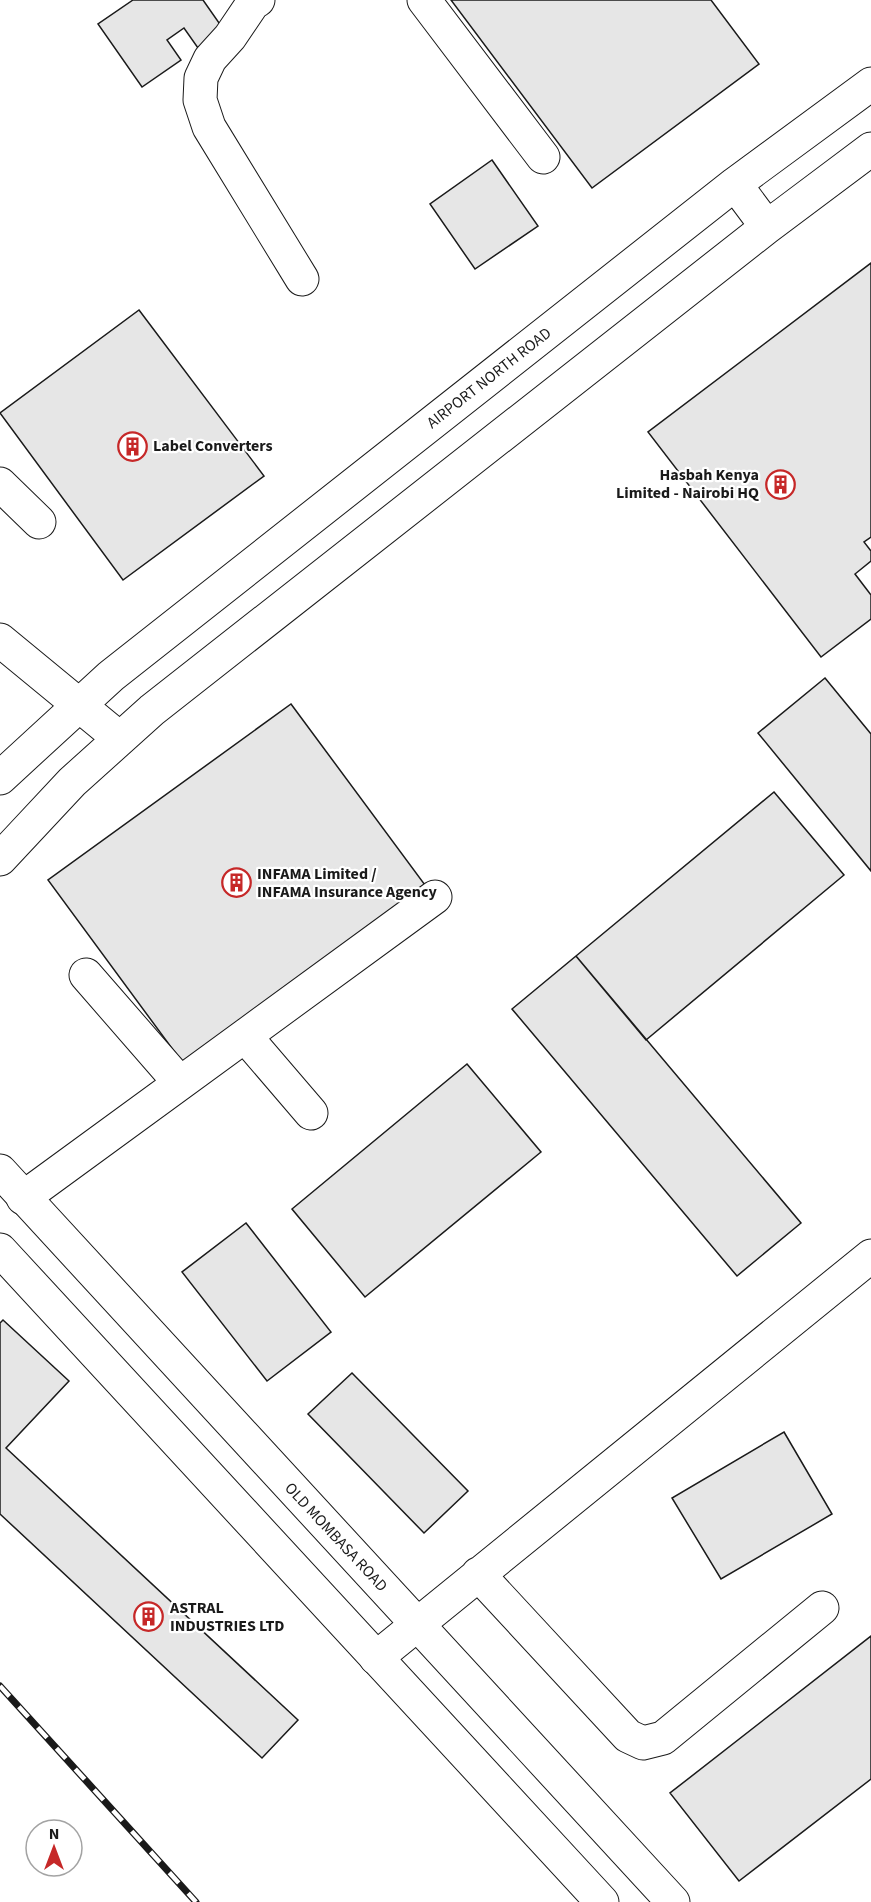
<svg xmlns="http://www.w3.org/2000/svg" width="871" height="1902" font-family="'Source Sans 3',sans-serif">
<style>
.building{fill:#e6e6e6;stroke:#1a1a1a;stroke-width:1.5}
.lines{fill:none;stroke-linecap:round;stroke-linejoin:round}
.minor-casing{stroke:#1a1a1a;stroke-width:35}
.major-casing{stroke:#1a1a1a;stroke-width:35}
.minor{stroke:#fff;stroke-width:33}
.major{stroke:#fff;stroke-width:33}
.rail-casing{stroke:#1a1a1a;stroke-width:7}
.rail{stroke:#fff;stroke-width:4.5;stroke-dasharray:14;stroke-linecap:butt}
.labels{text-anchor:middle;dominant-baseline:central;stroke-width:4.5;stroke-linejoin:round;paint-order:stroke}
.street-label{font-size:16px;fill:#1a1a1a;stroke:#fff}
.poi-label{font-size:16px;font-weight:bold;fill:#1a1a1a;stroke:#fff;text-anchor:start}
</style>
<rect width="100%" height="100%" fill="#fff"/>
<path class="building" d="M133 0H203L224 30 198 48 184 28 167 40 181 60 142 87 98 24Z
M451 0H711L759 64 592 188Z
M492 160 538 226 475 269 430 204Z
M871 263V537L864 542 871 551V561L855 574 871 595V619L821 657 648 432Z
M139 310 264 476 123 580 0 413Z
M825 678 871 734V871L758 733Z
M291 704 425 885 182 1062 48 880Z
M774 792 844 875 646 1040 576 956Z
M576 956 801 1223 737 1276 512 1009Z
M467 1064 541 1152 365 1297 292 1209Z
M246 1223 331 1332 267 1381 182 1272Z
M3 1320 69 1381 6 1448 298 1720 262 1758 0 1514V1323Z
M352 1373 468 1491 424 1533 308 1414Z
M784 1432 832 1514 721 1579 672 1498Z
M871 1636V1779L739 1881 670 1793Z"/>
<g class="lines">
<defs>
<path id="minor" d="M258 0 253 3 230 37 210 59 201 78 200 100 209 127 302 279
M424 0 543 157
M0 484 39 522
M0 640 119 738
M86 975 180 1083
M245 1036 311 1113
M23 1198 435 897
M478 1574 628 1736 643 1743 663 1738 822 1608
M376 1658 871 1256"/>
<path id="major" d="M735 184 767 227
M0 778 111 676 735 184 871 84
M0 859 72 782 152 710 767 227 871 149
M0 1171 673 1902
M0 1250 602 1902"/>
</defs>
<use href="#minor" class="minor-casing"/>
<use href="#major" class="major-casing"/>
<use href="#minor" class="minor"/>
<use href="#major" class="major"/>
<defs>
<path id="rail" d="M0 1686 196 1902"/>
</defs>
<use href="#rail" class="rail-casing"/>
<use href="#rail" class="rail"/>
</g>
<defs>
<symbol id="building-ring" viewBox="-11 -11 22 22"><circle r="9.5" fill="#fff" stroke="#c62828" stroke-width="1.5"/><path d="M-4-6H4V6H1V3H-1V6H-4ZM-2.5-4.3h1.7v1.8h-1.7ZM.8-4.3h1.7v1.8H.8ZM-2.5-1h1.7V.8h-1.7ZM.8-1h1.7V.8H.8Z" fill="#c62828"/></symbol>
</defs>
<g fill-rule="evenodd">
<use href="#building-ring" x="116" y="430" width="33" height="33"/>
<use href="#building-ring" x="764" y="468" width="33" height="33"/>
<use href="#building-ring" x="220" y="866" width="33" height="33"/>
<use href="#building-ring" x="132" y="1600" width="33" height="33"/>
</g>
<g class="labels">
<g class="street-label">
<text transform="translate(489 378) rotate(-38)">AIRPORT NORTH ROAD</text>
<text transform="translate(336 1537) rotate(47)">OLD MOMBASA ROAD</text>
</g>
<g class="poi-label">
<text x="153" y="446">Label Converters</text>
<text x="759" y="475" text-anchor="end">Hasbah Kenya<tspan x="759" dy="18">Limited - Nairobi HQ</tspan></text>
<text x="257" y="874">INFAMA Limited /<tspan x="257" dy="18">INFAMA Insurance Agency</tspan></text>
<text x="170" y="1608">ASTRAL<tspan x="170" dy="18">INDUSTRIES LTD</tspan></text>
</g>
</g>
<g transform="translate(54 1848)"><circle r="28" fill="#ffffff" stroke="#a3a3a3" stroke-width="1.5"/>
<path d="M0-4.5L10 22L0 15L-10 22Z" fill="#c62828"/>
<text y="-9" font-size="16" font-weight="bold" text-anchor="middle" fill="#1a1a1a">N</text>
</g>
</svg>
